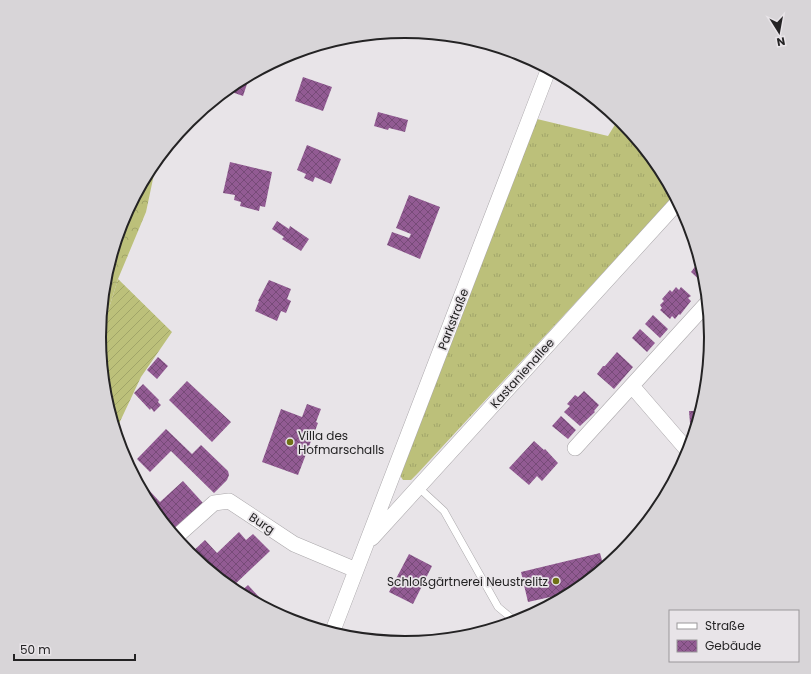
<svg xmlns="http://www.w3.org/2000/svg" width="811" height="674" font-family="Poppins,sans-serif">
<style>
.grass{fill:url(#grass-tufts)}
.forest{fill:url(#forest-crowns)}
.garden{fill:url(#garden-furrows)}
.building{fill:url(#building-cross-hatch)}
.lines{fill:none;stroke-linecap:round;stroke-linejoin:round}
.lane-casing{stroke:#aba8ab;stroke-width:8}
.street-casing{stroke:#aba8ab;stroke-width:16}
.lane{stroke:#fff;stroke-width:7}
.street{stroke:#fff;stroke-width:15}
.poi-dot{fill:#6f7116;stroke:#e8e4e8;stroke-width:1.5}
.labels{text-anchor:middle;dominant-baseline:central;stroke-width:3.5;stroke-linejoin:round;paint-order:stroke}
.street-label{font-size:12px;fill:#242324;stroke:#e8e4e8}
.poi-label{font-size:12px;fill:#242324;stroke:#e8e4e8;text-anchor:start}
.rim{fill:none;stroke:#242324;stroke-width:2}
</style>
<defs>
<pattern id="grass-tufts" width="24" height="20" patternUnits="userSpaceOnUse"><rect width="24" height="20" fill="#bcc07a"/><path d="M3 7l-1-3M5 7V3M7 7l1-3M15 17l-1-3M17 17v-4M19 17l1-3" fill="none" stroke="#a1a569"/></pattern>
<pattern id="forest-crowns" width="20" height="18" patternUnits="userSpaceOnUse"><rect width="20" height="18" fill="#bcc07a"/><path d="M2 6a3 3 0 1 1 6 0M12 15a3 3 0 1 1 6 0" fill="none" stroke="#a1a569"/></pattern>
<pattern id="garden-furrows" width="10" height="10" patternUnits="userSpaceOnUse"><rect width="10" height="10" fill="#bcc07a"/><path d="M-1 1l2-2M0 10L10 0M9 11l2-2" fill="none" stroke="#a1a569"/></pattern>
<pattern id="building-cross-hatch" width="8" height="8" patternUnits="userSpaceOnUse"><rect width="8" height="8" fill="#925b93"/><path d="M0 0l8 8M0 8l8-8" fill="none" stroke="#774b78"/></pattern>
</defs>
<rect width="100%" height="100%" fill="#e8e4e8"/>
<path class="grass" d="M619 118 660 167 675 195 418 473 411 480H403L401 477V473L537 119 608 136Z"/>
<path class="forest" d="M157 160 146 212 118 279 100 337 105 277 123 220 151 167Z"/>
<path class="garden" d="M118 279 172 332 141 377 116 430 105 396 100 337Z"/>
<path class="building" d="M250 75 243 96 226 90 236 82Z
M303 77 332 87 323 111 295 101Z
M571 80 576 83 583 89 570 84Z
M378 112 408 120 405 132 389 128 388 130 374 126Z
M307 145 341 159 331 184 315 177 313 182 304 178 306 174 297 170Z
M230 162 272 172 265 207 260 206 259 211 240 206 241 202 234 200 235 195 223 193Z
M409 195 440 207 420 259 387 245 392 232 409 238 411 234 396 228Z
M277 221 289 229 290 226 309 239 301 251 282 239 284 237 272 229Z
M700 260 706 278V284L705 285 691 272Z
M269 280 291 289 287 299 291 301 286 313 281 311 277 321 255 311 259 301H258Z
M676 287 679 290 681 287 691 296 688 298 691 301 680 315 679 314 675 319 672 316 670 319 660 310 662 308 660 305 664 301 662 299 670 290 672 292Z
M653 315 668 329 660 338 645 324Z
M640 329 655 343 647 352 632 338Z
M617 352 633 367 614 389 597 374 603 366H605Z
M158 357 168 366 157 379 147 370Z
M187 381 231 422 212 442 169 400Z
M143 384 159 400 158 402 161 405 154 412 151 408 150 410 134 393Z
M584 391 599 405 594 411 595 412 580 426 564 412 570 406 567 404 575 395 578 397Z
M307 404 321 409 316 422 318 423 298 475 262 462 281 409 302 417Z
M689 411H701L694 434 691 435Z
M561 416 576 430 568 439 552 426Z
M166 429 192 454 201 445 228 471 229 475 227 480 214 493 171 451 150 472 137 459Z
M534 441 544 450 545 449 558 463 542 481 537 476 529 485 509 468Z
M134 474 160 502 183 481 203 503 172 532 151 507Z
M239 532 246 540 253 534 270 551 231 588 190 554 205 540 217 553Z
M600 553 604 568 577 591 528 602 521 572Z
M409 554 432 566 413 604 389 592Z
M248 585 271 610H270L239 593Z"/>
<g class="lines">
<defs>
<path id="lane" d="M418 487 444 511 498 607 516 622"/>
<path id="street" d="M632 386 689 452
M575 448 708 302
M176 537 214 503 229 501 294 544 356 570
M372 538 678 202
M332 633 549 68"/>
</defs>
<use href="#lane" class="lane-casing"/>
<use href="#street" class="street-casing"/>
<use href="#lane" class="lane"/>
<use href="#street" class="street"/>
</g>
<g class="poi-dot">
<circle cx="290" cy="442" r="4"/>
<circle cx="556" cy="581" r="4"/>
</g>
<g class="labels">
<g class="street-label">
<text transform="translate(453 319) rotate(-69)">Parkstraße</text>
<text transform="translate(522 373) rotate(-48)">Kastanienallee</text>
<text transform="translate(262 523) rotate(33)">Burg</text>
</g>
<g class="poi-label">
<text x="298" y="435">Villa des<tspan x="298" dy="14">Hofmarschalls</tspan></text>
<text x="548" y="581" text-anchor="end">Schloßgärtnerei Neustrelitz</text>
</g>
</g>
<path d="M0 0H811V674H0ZM106 337a299 299 0 1 1 598 0a299 299 0 1 1-598 0Z" fill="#d8d5d8" fill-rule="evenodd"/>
<path class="rim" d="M106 337a299 299 0 1 1 598 0a299 299 0 1 1-598 0Z"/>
<rect x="669" y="610" width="130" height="52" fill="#e8e4e8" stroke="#9a979a"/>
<rect x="677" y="623" width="20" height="6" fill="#ffffff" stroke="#9a979a"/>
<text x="705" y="630" font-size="12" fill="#242324">Straße</text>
<rect x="677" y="640" width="20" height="12" fill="url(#building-cross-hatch)" stroke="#9a979a"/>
<text x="705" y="650" font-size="12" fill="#242324">Gebäude</text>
<g transform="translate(779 32) rotate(169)" stroke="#e8e4e8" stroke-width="3" paint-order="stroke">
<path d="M0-3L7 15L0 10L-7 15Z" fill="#242324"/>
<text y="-6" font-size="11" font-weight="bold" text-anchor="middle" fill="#242324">N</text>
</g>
<path d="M14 654v6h121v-6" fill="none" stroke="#242324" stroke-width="2"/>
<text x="20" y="654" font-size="12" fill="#242324" stroke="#e8e4e8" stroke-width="3" paint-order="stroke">50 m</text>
</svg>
